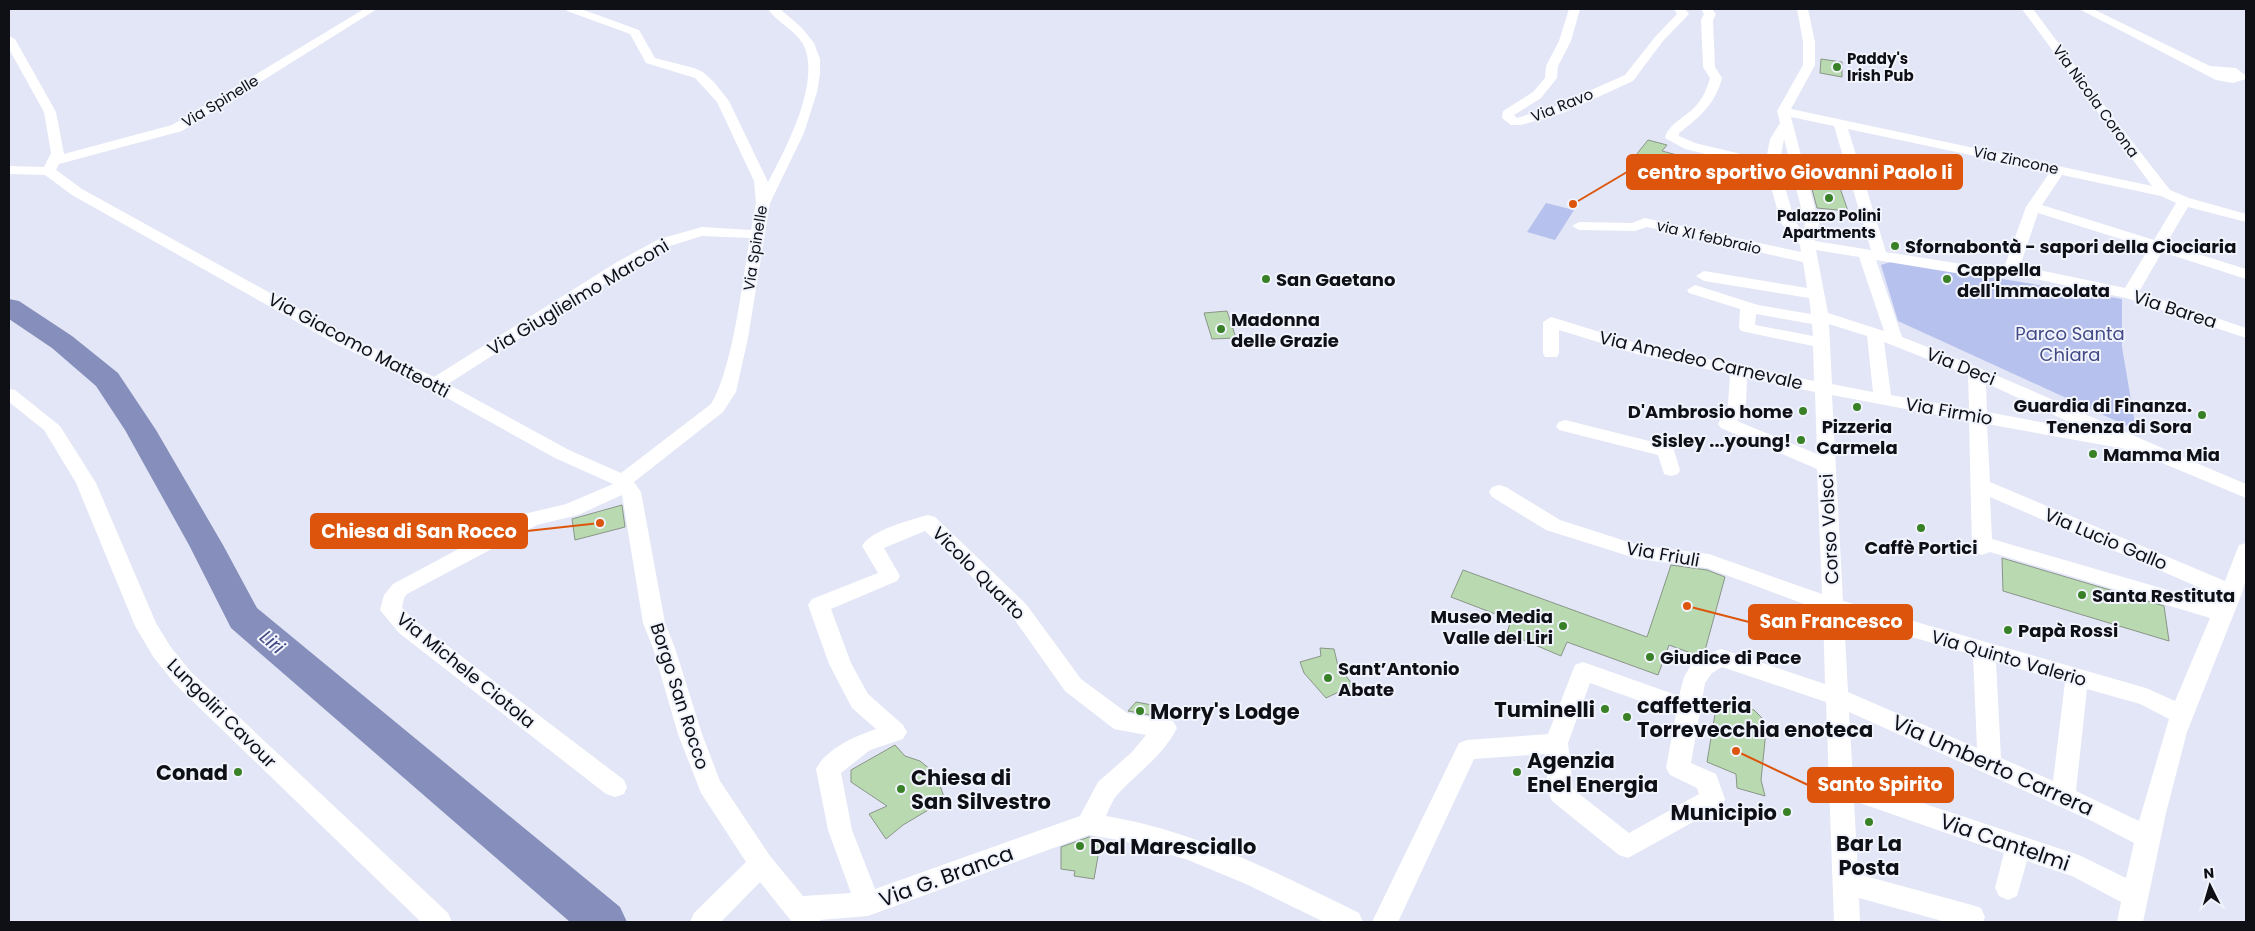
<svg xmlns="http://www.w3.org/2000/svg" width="2255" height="931" font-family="Poppins,sans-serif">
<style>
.green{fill:#b7c1ee}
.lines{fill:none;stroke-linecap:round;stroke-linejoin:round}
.river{fill:#868fbb;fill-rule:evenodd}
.building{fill:#b9dab1;stroke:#8a9588}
.minor{fill:#fff;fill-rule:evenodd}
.poi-dot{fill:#398127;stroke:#f1f3fd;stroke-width:2}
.labels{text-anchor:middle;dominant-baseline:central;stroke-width:4;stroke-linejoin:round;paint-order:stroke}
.far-poi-label{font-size:15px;font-weight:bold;fill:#0f1016;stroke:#f1f3fd;text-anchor:start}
.far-street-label{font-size:15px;fill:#0f1016;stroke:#f1f3fd}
.poi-label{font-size:18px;font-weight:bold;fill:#0f1016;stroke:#f1f3fd;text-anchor:start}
.street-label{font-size:18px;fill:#0f1016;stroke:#f1f3fd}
.park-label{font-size:18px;fill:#414a84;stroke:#f1f3fd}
.water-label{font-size:19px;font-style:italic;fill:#414a83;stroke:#f1f3fd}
.near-poi-label{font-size:21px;font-weight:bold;fill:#0f1016;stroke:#f1f3fd;text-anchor:start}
.near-street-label{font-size:21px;fill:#0f1016;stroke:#f1f3fd}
.leader{fill:none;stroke:#dd550c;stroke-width:2}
.callout-dot{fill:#dd550c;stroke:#f1f3fd;stroke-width:2}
.callout{fill:#dd550c;stroke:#dd550c;stroke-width:2}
.callout-label{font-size:19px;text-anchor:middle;font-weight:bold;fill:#fff}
</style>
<rect width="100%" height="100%" fill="#e2e6f6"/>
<path class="green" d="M1546 203 1574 210 1555 240 1527 232Z
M1894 261 2122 299V347L2136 430 1898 321 1881 265Z"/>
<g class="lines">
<path class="river" d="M9 299 19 301 72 336 118 373 156 430 223 545 257 608 620 907 627 922H570L231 628 189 545 125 430 96 386 52 348 9 319Z"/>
</g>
<path class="building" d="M1821 59 1842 62V77L1820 73Z
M1648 140 1667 145 1662 151 1726 168 1714 186 1697 181 1695 184 1628 165Z
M1811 185 1840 188 1848 211 1817 208Z
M1227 311 1236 338 1212 339 1204 313Z
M622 505 625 527 575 540 572 519Z
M2002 558 2164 606 2169 641 2003 591Z
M1671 565 1707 570 1725 577 1704 654 1699 656 1669 645 1658 675 1567 642 1561 656 1507 633 1511 620 1451 597 1463 570 1647 637Z
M1320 648 1334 649 1338 666 1353 685 1326 698 1304 673 1300 662 1321 656Z
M1136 702 1152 705 1150 715 1128 711Z
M1734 703 1754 710 1763 719 1766 731 1761 780 1765 796 1737 788 1736 774 1707 762 1715 714 1720 706Z
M895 745 905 756 920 761 936 774 945 800 903 825 886 839 869 814 887 806 851 782V770Z
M1089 837 1101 839 1094 879 1074 876 1075 871 1061 869V847Z"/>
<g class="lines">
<path class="minor" d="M364 9H377L182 131 59 164 56 170 82 189 348 336 434 377 617 262 659 239 702 227 751 230 756 203 754 181 717 102 695 78 646 63 630 34 567 11 566 9H581L639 30 655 58 694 68 703 72 714 82 729 101 768 182C786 149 822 80 803 44 794 29 776 22 768 9H780L802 28 814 43 820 59V74L817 92 804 133 770 203 748 338 736 392 723 412 634 482 641 492 665 623 675 648 702 734 720 781 770 856 803 896 851 893 828 830 816 769C826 749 855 736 876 729L852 708 829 664 808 605 812 599 878 573 862 546C871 530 910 520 928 515L935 517 1026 604 1081 679 1127 713 1173 721 1177 728C1163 756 1137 773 1117 795 1112 801 1109 809 1106 816 1196 831 1278 873 1359 913L1363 922H1324L1246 884 1188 860 1124 841 1089 835 868 916 820 920 821 922H792L760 882 721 922H690L694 913 746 862 701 793 678 734 653 648 643 623 622 495 578 515 537 525 407 594 404 598 402 608 415 621 624 780 627 787 624 794 615 797 606 794 399 633 380 610 384 595 393 584 524 514 566 504 613 484 555 458 429 388 336 344 72 195 45 175 9 174V166L44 167 51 153 44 112 9 49V36L15 39 56 112 64 154 172 125ZM702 236 750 238C742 282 733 368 711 404L621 473 569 450 448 384 642 260 670 246ZM925 531 1012 616 1065 691 1114 729 1146 735 1132 752 1098 782 1080 816 875 889 852 830 841 773 870 750 903 739 907 732 903 725 868 694 851 663 831 609 897 581 900 576 884 548Z
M1569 9H1580L1571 41 1558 66 1557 78 1541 98 1514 115 1517 118 1553 107 1625 75 1655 37 1677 14 1674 9H1685L1689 14 1663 41 1633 81 1563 113 1521 125H1511L1502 118 1503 111 1533 92 1545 78 1546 66 1559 41Z
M1701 9H1712L1716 14 1713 20 1715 67 1722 78C1716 103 1699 118 1679 133V136L1695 143 1766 160 1770 139 1780 123 1777 111 1803 65V42L1797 9H1808L1815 42V65L1791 109 2152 186 2022 9H2033L2120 126 2170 190 2189 198 2246 214V222L2188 207 2166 244 2246 269V279L2162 252 2139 292 2246 328V338L2126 298 2064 285 2011 274 1974 276 1876 260 1902 337C2019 382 2131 436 2246 484V498L2131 450 1987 424 1990 482 2225 581 2239 545 2246 543V579L2242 593 2187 732 2166 813 2143 922H2117L2121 902 2072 876 2027 861 2017 896 2008 900 1999 896 1995 888 2004 853 1854 801 1858 874 1972 905 1981 908 1985 917 1983 922H1946L1859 898 1860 922H1834L1826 702 1722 667 1712 673 1705 683 1691 763 1716 774 1725 799 1722 806 1628 858 1619 855 1552 801 1549 794 1545 754 1474 759 1398 922H1372L1459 743 1467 740 1548 734 1575 665 1583 662 1679 696 1684 677 1691 665 1703 656 1721 649 1825 684 1823 611 1707 568 1638 559 1546 530 1492 497 1489 492 1492 487 1499 485 1506 487 1560 520 1638 545 1709 554 1822 594 1817 469 1721 428 1718 424 1728 404 1730 374 1640 355 1559 330V353L1557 357H1545L1543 353V322L1551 317 1649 347 1814 381 1813 346 1741 331 1739 328 1740 309 1689 293 1687 290 1695 285 1758 305 1811 314 1809 298 1704 281 1696 276 1704 271 1807 288 1803 262 1647 227 1635 231 1579 230 1572 226 1579 222 1632 223 1645 218 1801 252 1800 245 1781 223 1766 169 1685 149 1665 138C1668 124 1686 117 1695 107 1703 98 1707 89 1710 78L1703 67 1701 20 1704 14ZM1791 117 1834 126 1871 250 1815 241 1819 224ZM1848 129 2050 172 2026 207 2005 265 1974 266 1886 252ZM1784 139 1805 224 1803 231 1795 222 1779 166ZM2062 175 2161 196 2176 203 2154 240 2042 205ZM2038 213 2149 248 2125 288 2020 266ZM1816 250 1859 257 1884 331 1828 313ZM1756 314 1812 324 1813 336 1755 325ZM1829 324 1867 336 1873 392 1832 384ZM1884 342 1968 375 1969 409 1891 395ZM1747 378 1815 392 1817 454 1737 421 1746 404ZM1986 383 2088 431 1987 412ZM1832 395 1969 421 1972 548 1975 553 1982 555 1990 552 2210 618 2175 701 2146 688 1843 601ZM1990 497 2219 596 2216 604 1992 539ZM1844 617 1973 655 1977 748 1848 692ZM1996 662 2065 682 2053 781 2001 758ZM1590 683 1676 714 1666 768 1670 775 1697 788 1699 794 1629 833 1573 789 1568 743ZM2087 689 2140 704 2169 719 2139 821 2076 791ZM1849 712 2092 821 2134 843 2126 878 2079 855 1853 780Z
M2079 9H2093L2210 66 2236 68 2245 75 2246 79 2233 83 2216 80Z
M9 389 15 390 60 426 96 483 156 623 170 646 192 673 448 913 452 922H421L176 685 154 658 135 626 76 483 44 430 9 402Z
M1565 420 1673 447 1680 470 1678 474 1671 476 1664 474 1658 455 1559 430 1556 426 1559 422Z"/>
</g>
<g class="poi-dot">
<circle cx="1837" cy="67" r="5"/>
<circle cx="1829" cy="198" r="5"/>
<circle cx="1895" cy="246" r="5"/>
<circle cx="1266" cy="279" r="5"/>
<circle cx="1947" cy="279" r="5"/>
<circle cx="1221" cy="329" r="5"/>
<circle cx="1857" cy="407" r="5"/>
<circle cx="1803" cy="411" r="5"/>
<circle cx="2202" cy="415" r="5"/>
<circle cx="1801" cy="440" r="5"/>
<circle cx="2093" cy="454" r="5"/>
<circle cx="1921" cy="528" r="5"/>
<circle cx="2082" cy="595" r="5"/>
<circle cx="1563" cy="626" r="5"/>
<circle cx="2008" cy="630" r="5"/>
<circle cx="1650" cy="657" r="5"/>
<circle cx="1328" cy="678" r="5"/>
<circle cx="1605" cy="709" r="5"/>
<circle cx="1140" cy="711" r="5"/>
<circle cx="1627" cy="717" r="5"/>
<circle cx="238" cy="772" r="5"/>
<circle cx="1517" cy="772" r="5"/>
<circle cx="901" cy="789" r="5"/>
<circle cx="1787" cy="812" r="5"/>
<circle cx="1869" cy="822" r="5"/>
<circle cx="1080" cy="846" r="5"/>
</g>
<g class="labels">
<g class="far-poi-label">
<text x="1847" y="58">Paddy's<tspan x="1847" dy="17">Irish Pub</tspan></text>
<text x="1829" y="215" text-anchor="middle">Palazzo Polini<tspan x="1829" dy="17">Apartments</tspan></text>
</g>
<g class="far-street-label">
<text transform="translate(220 101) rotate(-31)">Via Spinelle</text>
<text transform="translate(2096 101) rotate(54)">Via Nicola Corona</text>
<text transform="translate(1562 105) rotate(-22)">Via Ravo</text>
<text transform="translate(2016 160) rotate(12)">Via Zincone</text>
<text transform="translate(1709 237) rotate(13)">via XI febbraio</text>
<text transform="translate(755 248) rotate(-81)">Via Spinelle</text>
</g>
<g class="poi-label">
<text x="1905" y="246">Sfornabontà - sapori della Ciociaria</text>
<text x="1957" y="269">Cappella<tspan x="1957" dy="21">dell'Immacolata</tspan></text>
<text x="1276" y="279">San Gaetano</text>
<text x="1231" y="319">Madonna<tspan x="1231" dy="21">delle Grazie</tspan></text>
<text x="2192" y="405" text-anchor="end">Guardia di Finanza.<tspan x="2192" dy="21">Tenenza di Sora</tspan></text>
<text x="1793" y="411" text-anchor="end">D'Ambrosio home</text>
<text x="1857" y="426" text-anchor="middle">Pizzeria<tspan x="1857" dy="21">Carmela</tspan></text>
<text x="1791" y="440" text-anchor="end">Sisley ...young!</text>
<text x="2103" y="454">Mamma Mia</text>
<text x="1921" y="547" text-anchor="middle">Caffè Portici</text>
<text x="2092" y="595">Santa Restituta</text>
<text x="1553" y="616" text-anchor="end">Museo Media<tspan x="1553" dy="21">Valle del Liri</tspan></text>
<text x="2018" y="630">Papà Rossi</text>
<text x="1660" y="657">Giudice di Pace</text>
<text x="1338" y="668">Sant’Antonio<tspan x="1338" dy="21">Abate</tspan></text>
</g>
<g class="street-label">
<text transform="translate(578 297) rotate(-31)">Via Giuglielmo Marconi</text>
<text transform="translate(2175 309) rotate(18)">Via Barea</text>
<text transform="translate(359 345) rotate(28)">Via Giacomo Matteotti</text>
<text transform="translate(1701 360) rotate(13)">Via Amedeo Carnevale</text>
<text transform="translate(1961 366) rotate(22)">Via Deci</text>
<text transform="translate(1949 411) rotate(10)">Via Firmio</text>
<text transform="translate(1829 529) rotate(-93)">Corso Volsci</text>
<text transform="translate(2106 539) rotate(23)">Via Lucio Gallo</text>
<text transform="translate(1663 554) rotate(10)">Via Friuli</text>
<text transform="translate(979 573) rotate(45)">Vicolo Quarto</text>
<text transform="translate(2009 658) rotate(16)">Via Quinto Valerio</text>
<text transform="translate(466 670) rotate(39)">Via Michele Ciotola</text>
<text transform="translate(680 696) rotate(72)">Borgo San Rocco</text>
<text transform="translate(222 713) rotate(45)">Lungoliri Cavour</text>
</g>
<g class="park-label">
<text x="2070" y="333">Parco Santa<tspan x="2070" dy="21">Chiara</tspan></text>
</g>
<g class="water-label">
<text transform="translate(272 642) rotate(40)">Liri</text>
</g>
<g class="near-poi-label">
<text x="1637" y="705">caffetteria<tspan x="1637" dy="24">Torrevecchia enoteca</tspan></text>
<text x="1595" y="709" text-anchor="end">Tuminelli</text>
<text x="1150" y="711">Morry's Lodge</text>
<text x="1527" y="760">Agenzia<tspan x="1527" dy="24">Enel Energia</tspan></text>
<text x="228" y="772" text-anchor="end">Conad</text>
<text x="911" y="777">Chiesa di<tspan x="911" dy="24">San Silvestro</tspan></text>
<text x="1777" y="812" text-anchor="end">Municipio</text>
<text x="1869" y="843" text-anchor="middle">Bar La<tspan x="1869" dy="24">Posta</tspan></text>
<text x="1090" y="846">Dal Maresciallo</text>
</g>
<g class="near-street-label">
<text transform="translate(1993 765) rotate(24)">Via Umberto Carrera</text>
<text transform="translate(2005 842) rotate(19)">Via Cantelmi</text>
<text transform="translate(946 876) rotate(-20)">Via G. Branca</text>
</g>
</g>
<path class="leader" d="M1573 204L1627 172M600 523L527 531M1687 606L1749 622M1736 751L1808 785"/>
<g class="callout-dot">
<circle cx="1573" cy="204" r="5"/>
<circle cx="600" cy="523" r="5"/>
<circle cx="1687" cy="606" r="5"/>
<circle cx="1736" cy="751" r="5"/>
</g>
<g class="callout">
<rect x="1627" y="155" width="335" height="34" rx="5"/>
<rect x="311" y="514" width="216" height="34" rx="5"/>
<rect x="1749" y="605" width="163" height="34" rx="5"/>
<rect x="1808" y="768" width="145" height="34" rx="5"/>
</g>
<g class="callout-label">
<text x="1795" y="179">centro sportivo Giovanni Paolo Ii</text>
<text x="419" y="538">Chiesa di San Rocco</text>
<text x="1831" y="628">San Francesco</text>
<text x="1880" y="791">Santo Spirito</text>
</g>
<rect width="2255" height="931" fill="none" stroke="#0f1016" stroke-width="20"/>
<g transform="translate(2210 886) rotate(355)" stroke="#f1f3fd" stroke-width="4" paint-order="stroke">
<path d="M0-4L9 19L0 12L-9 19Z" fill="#0f1016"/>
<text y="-8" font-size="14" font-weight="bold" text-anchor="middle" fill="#0f1016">N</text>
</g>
</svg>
